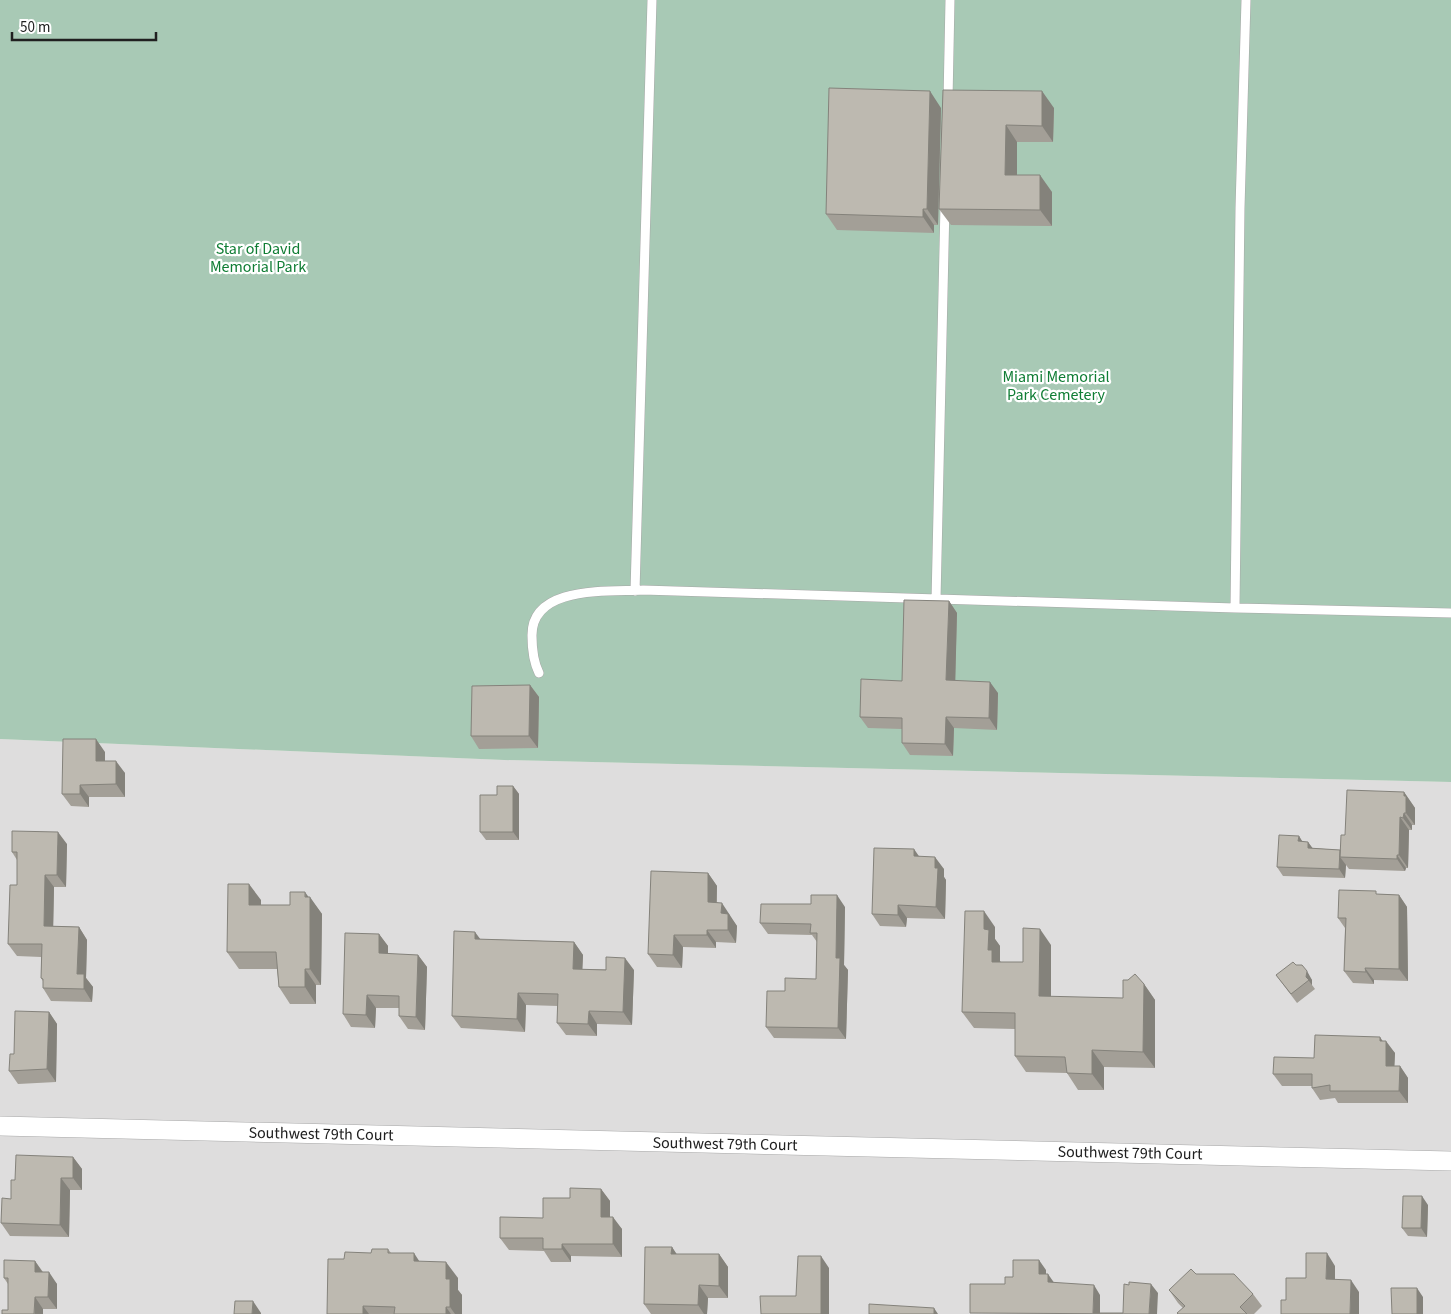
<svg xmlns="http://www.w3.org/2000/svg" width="1451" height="1314" font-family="'Source Sans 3',sans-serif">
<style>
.residential{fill:#dedddd}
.cemetery{fill:#a8c9b5}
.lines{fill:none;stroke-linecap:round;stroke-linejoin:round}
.service-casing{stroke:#a7a7a7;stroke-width:10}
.minor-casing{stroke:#a7a7a7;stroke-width:20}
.service{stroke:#fff;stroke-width:9}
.minor{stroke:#fff;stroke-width:19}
.wall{fill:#a39f97}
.shaded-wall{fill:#84827b}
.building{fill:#bdb9b0;stroke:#84827b}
.labels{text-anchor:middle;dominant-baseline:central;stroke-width:4.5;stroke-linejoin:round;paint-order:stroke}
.park-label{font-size:16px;fill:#0f7d34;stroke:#fff}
.street-label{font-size:16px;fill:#202020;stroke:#fff}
</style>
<rect width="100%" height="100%" fill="#f0efe7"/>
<path class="residential" d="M0 739 504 760 1451 782V1314H0Z"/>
<path class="cemetery" d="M0 0H1451V782L504 760 0 739Z"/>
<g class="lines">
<defs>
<path id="service" d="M948 100 950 0
M635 591 652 0
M936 600 945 205
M1235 608 1240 208 1246 0
M539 673C533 661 532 649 532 636 531 585 608 592 643 590L1235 608 1451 613"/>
<path id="minor" d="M0 1126 1451 1161"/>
</defs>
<use href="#service" class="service-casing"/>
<use href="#minor" class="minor-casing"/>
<use href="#service" class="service"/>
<use href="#minor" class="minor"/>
</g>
<path class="wall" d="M943 90 1054 108 1053 142H1017V175L1052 192V226L951 225 939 209Z
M941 108 938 225H934V233L837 230 826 214Z
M949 601 957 613 955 680 998 693 997 730 954 728 953 756 910 755 902 743V729L868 728 860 717 902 681Z
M530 685 539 697 538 748 479 749 471 736Z
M105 752V761L125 773V797H89V807L71 806 62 794Z
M513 786 519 794V840H486L480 832 497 795Z
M1404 792 1415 808V825H1412V830H1409L1408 868H1406L1405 871 1349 869 1346 865 1345 878 1283 876 1277 867 1299 836 1302 842H1308L1312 848 1340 850 1345 835Z
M67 844 66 887H54L53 926 79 927 87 940 86 978 93 987 92 1002 51 1001 43 988V981L41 978V957L17 956 8 944 17 885V860L12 852Z
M919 856 944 869V877L946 880 945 919 907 918 906 927 880 926 872 914Z
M708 873 717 886V902L730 915V917L737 926 736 943 716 942V948L683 947 682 968 657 967 648 954Z
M1379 894 1399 895 1407 907 1408 981 1374 980V984L1353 983 1344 971 1345 928 1338 918Z
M309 897 322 914 321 985H316V1004H290L279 987 277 969H239L227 952 261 900V905H290Z
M845 907 844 965 848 970 846 1039 774 1038 766 1027 785 991 816 979 817 942 812 935 768 934 760 923Z
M995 927V939L1000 946V962H1023L1051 945V997L1123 998 1144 984 1155 1000V1068L1104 1067V1090H1078L1067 1073 1026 1072 1015 1056V1029L974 1028 962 1012Z
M379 934 388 946V954L418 955 427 967 425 1030 408 1029 399 1016V1008H376L375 1028 351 1027 343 1014Z
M481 939 574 942 583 955 582 969 634 970 632 1025 597 1024V1036L566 1035 557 1023 558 1006 526 1005 525 1032 461 1028 452 1016Z
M1296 965 1312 980V985L1315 989 1297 1003 1276 975Z
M49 1012 57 1024 56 1082 18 1084 9 1071 14 1054Z
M1382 1041 1395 1053 1394 1066H1400L1408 1078V1103H1338L1335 1098 1320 1100 1312 1088V1086H1282L1273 1074 1314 1058Z
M73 1157 82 1169V1190H70L69 1237 10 1236 1 1223 11 1199 15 1180Z
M601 1189 610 1201V1217L622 1229V1257L571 1256V1262H551L544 1251 509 1250 500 1238 543 1218 570 1198Z
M1428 1205 1427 1237 1408 1236 1402 1228Z
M672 1247 676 1254H719L728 1267V1298H708L707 1314H651L644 1304Z
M388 1249 391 1253 420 1262 458 1278V1290L462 1295V1314H327L344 1259Z
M35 1261 43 1272 57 1284V1309H43V1314H2L8 1310V1284L4 1278Z
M1196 1274 1253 1294 1262 1306 1254 1314H1178L1183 1308 1178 1303 1169 1290Z"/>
<path class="shaded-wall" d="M930 91 941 108 938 225 927 209Z
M1042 91 1054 108 1053 142 1042 126Z
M1006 125 1017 142V191L1005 175Z
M1040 175 1052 192V226L1040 210Z
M923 209 934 225V233L923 217Z
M949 601 957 613 955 692 946 680Z
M990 682 998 693 997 730 989 718Z
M530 685 539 697 538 748 529 736Z
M946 717 954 728 953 756 945 744Z
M96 739 105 752V773L96 761Z
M116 761 125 773V797L116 784Z
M80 785 89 797V807L80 794Z
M513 786 519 794V840L513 832Z
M1404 792 1415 808V825L1406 813Z
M1404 813 1412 825V830L1403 818Z
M1400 817 1409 830 1408 868 1399 855Z
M58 832 67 844 66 887 57 875Z
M1299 836 1304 844 1298 841Z
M1308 842 1314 850 1308 848Z
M914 849 923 862 914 856Z
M1397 855 1406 868 1405 871 1397 859Z
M935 857 944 869V877L946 880 945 919 936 907 935 868Z
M1340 857 1346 865 1345 878 1339 869Z
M708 873 717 886 716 914 708 902Z
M45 875 54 887 53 938 44 926Z
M249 884 261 900V921L249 905Z
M305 892 310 899V897L322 914 321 985 310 969Z
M837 895 845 907 844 965 848 970 846 1039 838 1028 836 958Z
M1399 895 1407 907 1408 981 1399 969Z
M722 903 737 926 736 943 728 930 721 913Z
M898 905 907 918 906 927 898 915Z
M984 911 995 927V939L1000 946V961L1004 966 992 962 988 950 984 929Z
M79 927 87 940 86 978 93 987 92 1002 84 989 77 974Z
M1040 929 1051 945V1013L1039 996Z
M707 930 716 942V948L707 935Z
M475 932 484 944 475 939Z
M379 934 388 946V966L379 953Z
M674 935 683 947 682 968 673 955Z
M574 942 583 955 582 981 573 969Z
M418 955 427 967 425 1030 416 1017Z
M625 958 634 970 632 1025 623 1012Z
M1365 968 1374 980V984L1366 972Z
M305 969 316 985V1004L305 987Z
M1307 971 1312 980V985L1306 977Z
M1144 984 1155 1000V1068L1143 1052Z
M518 993 526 1005 525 1032 517 1019Z
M367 995 376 1008 375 1028 366 1015Z
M589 1011 597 1024V1036L588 1024Z
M49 1012 57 1024 56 1082 47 1069Z
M1380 1037 1386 1046V1041L1395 1053 1394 1078 1386 1066 1380 1041Z
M1092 1050 1104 1067V1090L1092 1074Z
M1400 1066 1408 1078V1103L1399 1091Z
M73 1157 82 1169V1190L73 1178Z
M61 1178 70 1190 69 1237 60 1225Z
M601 1189 610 1201V1229L601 1217Z
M1422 1196 1428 1205 1427 1237 1421 1228Z
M613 1217 622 1229V1257L613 1244Z
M562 1244 571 1256V1262L562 1249Z
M672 1247 680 1259 671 1254Z
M414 1253 425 1270 414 1261Z
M1327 1253 1335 1266V1291L1326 1279Z
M719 1254 728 1267V1298L719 1286Z
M821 1256 829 1268V1314H821Z
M1039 1260 1046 1270V1284L1039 1274Z
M35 1261 43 1273 35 1272Z
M446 1262 458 1278V1290L462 1295V1314H455L450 1307 446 1279Z
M49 1272 57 1284V1309L48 1297Z
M1048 1274 1055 1284 1048 1282Z
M1351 1280 1359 1292V1314H1350Z
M1151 1284 1158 1293 1157 1314H1149Z
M699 1285 708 1298 707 1314H704L698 1305Z
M1094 1285 1100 1295V1314L1093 1313Z
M1417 1288 1423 1297V1314H1417Z
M35 1297 43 1309V1314H35Z
M253 1301 261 1313V1314H252Z
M363 1306 369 1314H363Z
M446 1307 451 1314H446Z
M934 1308 938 1314H934Z"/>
<path class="building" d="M829 88 930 91 927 209H923V217L826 214Z
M943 90 1042 91V126L1006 125 1005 175H1040V210L939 209Z
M904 600 949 601 946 680 990 682 989 718 946 717 945 744 902 743V718L860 717 861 679 902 681Z
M530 685 529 736H471L472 686Z
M63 739H96V761H116V784L80 785V794H62Z
M497 786H513V832H480V795H497Z
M1347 790 1404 792V796H1406V813H1404L1403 818 1400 817 1399 855H1397V859L1340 857 1341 835H1345Z
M12 831 58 832 57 875H45L44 926 79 927 77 974H84V989L43 988V979L41 978 42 944H8L10 885H17V852H12Z
M1279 835 1299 836 1298 841 1308 842V848L1340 850 1339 869 1277 867Z
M874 848 914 849V856L935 857V868H938L936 907 898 905V915L872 914Z
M651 871 708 873V902L722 903 721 913 728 914V930H707V935H674L673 955 648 954Z
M228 884H249V905H290V892H305V897H310V969H305V987H279L276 952H227Z
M1339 890 1376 891V894L1399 895V969L1365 968 1366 972 1344 971 1346 918H1338Z
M811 895H837L836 958H840L838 1028 766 1027 767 991H785V978L816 979 817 933H810L811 924 760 923 761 904H811Z
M965 911H984V929L989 930 988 950H992V962H1023V928L1040 929 1039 996 1123 998V980H1128L1135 974 1144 984 1143 1052 1092 1050V1074L1067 1073 1065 1057 1015 1056V1013L962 1012Z
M454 931 475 932V939L574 942 573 969 606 970V957L625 958 623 1012 589 1011 588 1024 557 1023 558 994 518 993 517 1019 452 1016Z
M345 933 379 934V953L418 955 416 1017 399 1016V996L367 995 366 1015 343 1014Z
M1293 962 1296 965H1302L1307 971 1306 977 1309 980 1291 994 1276 975Z
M15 1011 49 1012 47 1069 9 1071 10 1054H14Z
M1315 1035 1380 1037V1041H1386V1066H1400L1399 1091H1330V1085L1312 1088V1074H1273L1274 1057 1314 1058Z
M16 1155 73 1157V1178H61L60 1225 1 1223 2 1198 11 1199V1180H15Z
M570 1188 601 1189V1217H613V1244H562V1249H543V1238H500V1217L543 1218V1198H570Z
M1403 1196H1422L1421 1228H1402Z
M645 1247H672L671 1254H719V1286L699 1285 698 1305 644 1304Z
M372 1249H388V1253H414V1261L446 1262V1279H450V1307H446V1314H394L395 1307 363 1306V1314H327L328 1259H344L345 1252 371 1253Z
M1306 1253H1327L1326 1279 1351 1280 1350 1314H1281V1300H1286V1278H1306Z
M798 1256H821V1314H761L760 1296H796Z
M4 1260 35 1261V1272H49L48 1297H35L34 1314H2V1310H8V1278H4Z
M1013 1260H1039V1274H1048V1282L1094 1285 1093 1313H1123L1124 1284 1129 1285V1282L1151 1284 1149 1314 970 1313V1284H1005V1277H1013Z
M1191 1269 1196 1274H1234L1253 1294 1240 1307 1247 1314H1178L1177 1313 1185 1306 1169 1290Z
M1391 1288H1417V1314H1392Z
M235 1301H253L252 1314H234Z
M869 1304 934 1308V1314H869Z"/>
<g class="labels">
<g class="park-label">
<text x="258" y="249">Star of David<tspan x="258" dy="18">Memorial Park</tspan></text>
<text x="1056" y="377">Miami Memorial<tspan x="1056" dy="18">Park Cemetery</tspan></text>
</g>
<g class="street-label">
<text transform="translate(321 1134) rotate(1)">Southwest 79th Court</text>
<text transform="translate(725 1144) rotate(1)">Southwest 79th Court</text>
<text transform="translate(1130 1153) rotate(1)">Southwest 79th Court</text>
</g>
</g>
<path d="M12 32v8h144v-8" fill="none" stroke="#202020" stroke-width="2.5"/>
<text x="20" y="32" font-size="15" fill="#202020" stroke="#ffffff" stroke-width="4" paint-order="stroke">50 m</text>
</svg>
